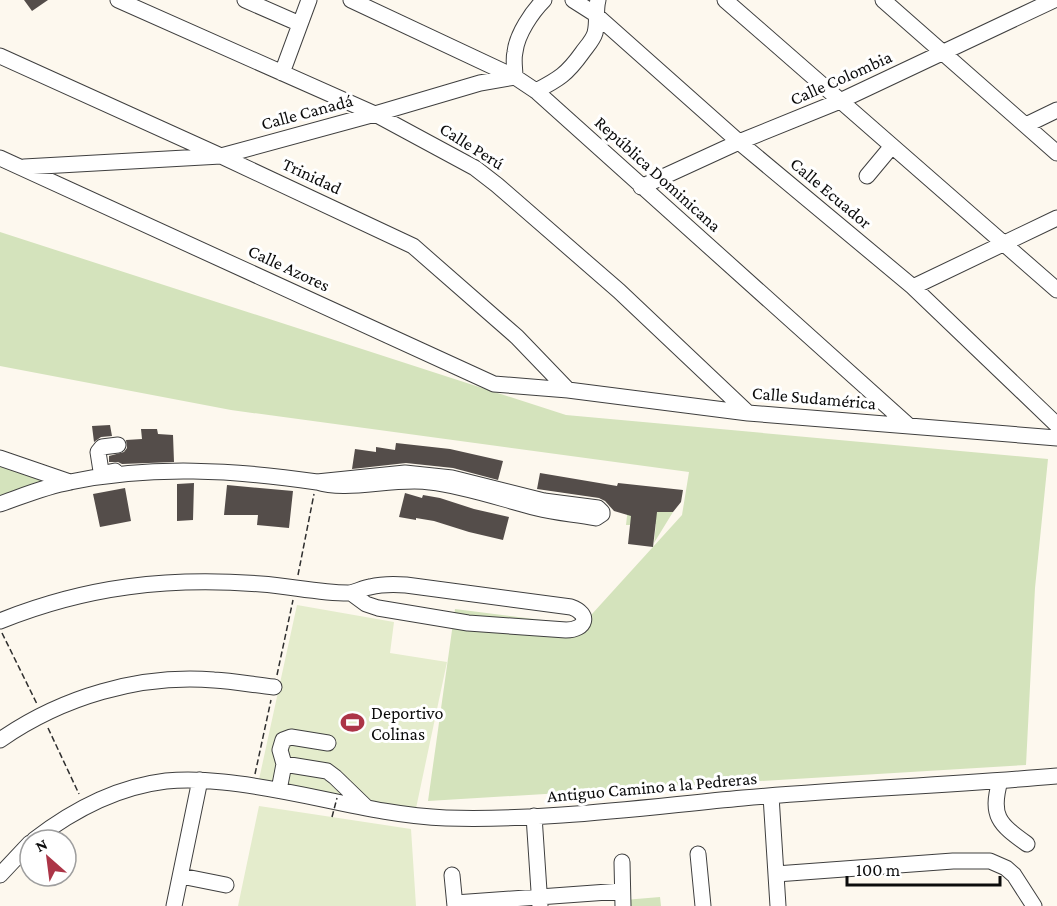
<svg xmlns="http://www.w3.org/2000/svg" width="1057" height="906" font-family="'Crimson Pro',serif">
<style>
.green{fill:#d4e3bc}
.pitch{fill:#e4eccc}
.building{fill:#544d4a}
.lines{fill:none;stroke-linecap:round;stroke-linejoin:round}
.minor-casing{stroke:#3f3f3f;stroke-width:17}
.path{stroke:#2e2e2e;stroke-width:1.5;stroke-dasharray:6 3;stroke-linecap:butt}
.minor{stroke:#fff;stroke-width:15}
.path-bridge{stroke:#2e2e2e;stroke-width:1.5;stroke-dasharray:6 3;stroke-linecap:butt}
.labels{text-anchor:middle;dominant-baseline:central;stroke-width:6;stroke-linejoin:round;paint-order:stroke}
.street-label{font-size:18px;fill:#0c0c0c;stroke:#fff}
.poi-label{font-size:18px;fill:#0c0c0c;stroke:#fff;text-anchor:start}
</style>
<rect width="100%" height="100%" fill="#fdf8ee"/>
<path class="green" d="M0 232 566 415 1048 459 1035 588 1026 765 428 801 455 609 582 625 682 515 689 472 231 410 0 366Z
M0 464 43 479 42 485 0 500Z
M628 507 673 512 654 543 656 524 631 521 630 525H626Z
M660 897 661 906H624V900Z"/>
<path class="pitch" d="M297 605 394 622 390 653 447 662 415 813 258 784Z
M259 806 411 829 416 906H238Z"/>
<path class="building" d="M24 0H48L32 11Z
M110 425 112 436 101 437 94 442 92 426Z
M141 429H157L158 434 173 435 174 462 122 464 118 462H109V456L124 452 127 448 126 440 142 439Z
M396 443 450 449 503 461 498 480 453 468 406 463 352 469 355 449 376 452V447L395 450Z
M540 473 617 486 618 483 683 490 681 502 673 512H657L653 547 628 544 631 516 614 511 605 501 599 498 537 489Z
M194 483 193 520 177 521V484Z
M227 485 293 491 289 528 257 525 258 515H224Z
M125 488 131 521 100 527 93 494Z
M405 493 422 498 423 495 440 498 474 509 509 517 503 540 469 532 434 521 416 518V520L399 517Z"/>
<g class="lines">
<defs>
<path id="minor" d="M118 0 375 114 475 168 497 185 619 291 748 413
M245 0 300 24
M351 0 515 77 536 91 908 425
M573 0 595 14 739 142 913 287 1057 425
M725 0 1057 290
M883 0 1057 153
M0 56 221 156 413 246 517 337 568 390
M282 73 309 0
M536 91C559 79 567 74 582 53 587 46 593 40 595 33 598 22 595 11 598 0
M1026 125 1057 110
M0 158 494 384 568 390 748 413 1057 438
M24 167 221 156 375 114 480 83 515 77C515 69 513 60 515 52 517 34 532 12 544 0
M867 176 892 146
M641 187 739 142 840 101 1054 0
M913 287 1057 218
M0 458 70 482
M115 471 105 473 101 471 98 452 102 447 118 445
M405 473 452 478 544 501 598 508 602 512V514L596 518C576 514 556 513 537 508 501 499 466 486 430 482 394 477 347 492 317 482Z
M0 504C23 496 46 486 70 482 152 465 235 470 317 482
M0 621C87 586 168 577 261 584 290 586 319 593 348 593 355 593 362 588 370 587 382 584 394 584 406 585L571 607C591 614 586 630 566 630L468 623 378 608 366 604 351 593
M0 740C62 697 139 674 214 680 234 681 254 685 274 687
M284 764 327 771 335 777 366 807
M1000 781C990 816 999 824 1027 844
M279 790 284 764 280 750 283 740 291 737 328 743
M771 796 778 906
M534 816 540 906
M34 840C73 810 116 787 166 781 185 779 205 780 223 782 298 789 371 815 446 818 545 821 645 807 743 798 848 789 953 785 1057 776
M698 854 703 906
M622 862 623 906
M776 874 953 861H990L1006 868 1014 875 1034 906
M0 875 30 843
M452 875 455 906
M181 876 226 885
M455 903 622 891
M174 906 200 780"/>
</defs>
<use href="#minor" class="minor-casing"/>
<path class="path" d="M298 575 314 494
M2 633 37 704
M277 675 293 600
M48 728 79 794
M255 774 271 700"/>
<use href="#minor" class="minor"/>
<path class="path-bridge" d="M332 817 337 798"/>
</g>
<defs>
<symbol id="stadium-bare" viewBox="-9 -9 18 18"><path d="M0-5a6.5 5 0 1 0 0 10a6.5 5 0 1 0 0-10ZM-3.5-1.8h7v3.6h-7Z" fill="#ac3547" stroke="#fff" stroke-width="2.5" paint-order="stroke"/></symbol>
</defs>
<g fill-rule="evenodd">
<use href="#stadium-bare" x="336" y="706" width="33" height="33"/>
</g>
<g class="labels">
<g class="street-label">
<text transform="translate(841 78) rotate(-24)">Calle Colombia</text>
<text transform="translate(307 112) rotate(-15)">Calle Canadá</text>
<text transform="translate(472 146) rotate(32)">Calle Perú</text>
<text transform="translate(658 174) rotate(42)">República Dominicana</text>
<text transform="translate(312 176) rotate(25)">Trinidad</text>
<text transform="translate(831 193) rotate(40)">Calle Ecuador</text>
<text transform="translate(289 268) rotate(25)">Calle Azores</text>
<text transform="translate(814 398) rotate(5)">Calle Sudamérica</text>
<text transform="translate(652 787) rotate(-5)">Antiguo Camino a la Pedreras</text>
</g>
<g class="poi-label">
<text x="371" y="713">Deportivo<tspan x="371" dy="21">Colinas</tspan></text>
</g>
</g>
<g transform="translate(48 858) rotate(332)"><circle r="28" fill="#ffffff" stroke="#9e9e9e" stroke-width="1.5"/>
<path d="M0-4.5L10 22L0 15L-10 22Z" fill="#ac3547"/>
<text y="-9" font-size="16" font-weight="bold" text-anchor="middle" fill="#0c0c0c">N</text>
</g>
<path d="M847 876v9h153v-9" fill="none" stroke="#0c0c0c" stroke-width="3"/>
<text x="856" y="876" font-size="18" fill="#0c0c0c" stroke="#ffffff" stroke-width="4.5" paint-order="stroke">100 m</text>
</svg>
